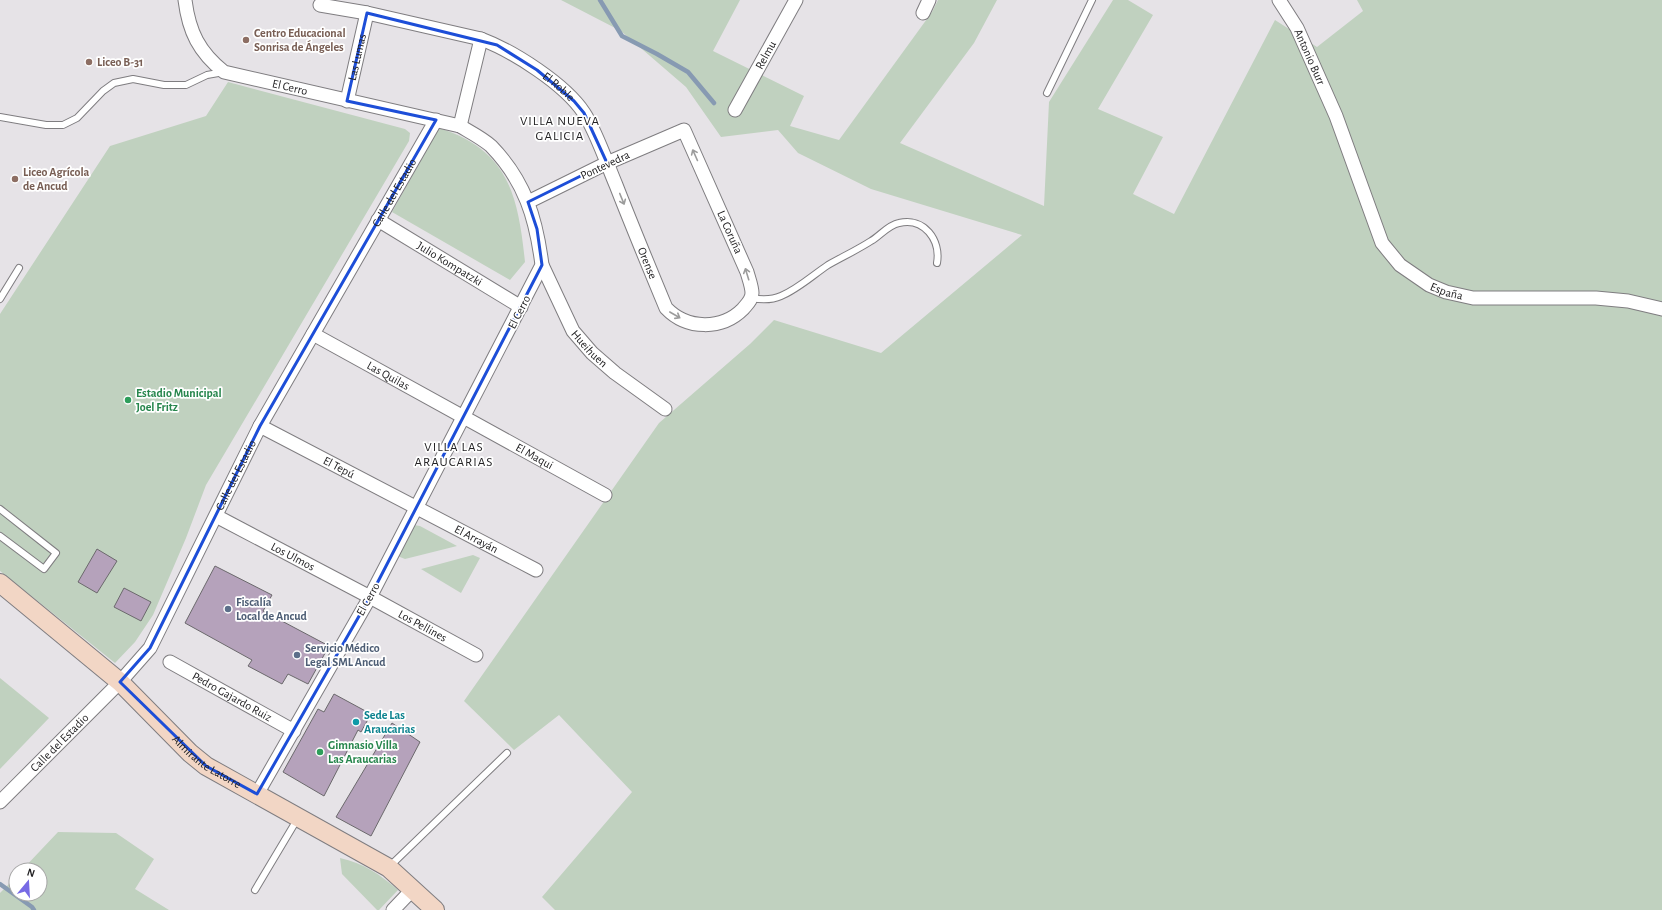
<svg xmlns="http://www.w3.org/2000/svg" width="1662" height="910" font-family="'Alegreya Sans',sans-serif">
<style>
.green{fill:#c0d1bf}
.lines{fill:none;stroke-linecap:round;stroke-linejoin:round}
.stream{stroke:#879ab2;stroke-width:4.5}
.building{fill:#b5a2bb;stroke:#6b696c}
.lane-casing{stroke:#7f7d80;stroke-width:8}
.street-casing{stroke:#7f7d80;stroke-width:15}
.secondary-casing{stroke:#7f7d80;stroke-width:20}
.lane{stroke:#fff;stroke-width:6}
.street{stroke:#fff;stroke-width:13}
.secondary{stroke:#f2d6c5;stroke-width:18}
.oneway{stroke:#9c9c9c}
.marked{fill:none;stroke:#1d4ed8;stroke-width:3;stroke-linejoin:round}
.education-dot{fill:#8d6e63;stroke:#fff;stroke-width:1.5}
.leisure-dot{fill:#2e9e5b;stroke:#fff;stroke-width:1.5}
.service-dot{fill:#5c6f8a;stroke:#fff;stroke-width:1.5}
.culture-dot{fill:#0f9aa8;stroke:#fff;stroke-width:1.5}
.labels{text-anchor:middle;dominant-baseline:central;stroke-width:3.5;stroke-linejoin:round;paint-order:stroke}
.education-label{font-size:12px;font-weight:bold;fill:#785e54;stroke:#fff;text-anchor:start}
.street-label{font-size:12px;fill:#232224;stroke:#fff}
.leisure-label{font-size:12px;font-weight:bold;fill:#27864d;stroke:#fff;text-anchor:start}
.service-label{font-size:12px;font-weight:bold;fill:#4e5e75;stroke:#fff;text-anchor:start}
.culture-label{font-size:12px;font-weight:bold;fill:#0d838f;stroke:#fff;text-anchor:start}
.neighbourhood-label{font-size:13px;letter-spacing:1px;fill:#232224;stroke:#fff}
</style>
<rect width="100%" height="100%" fill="#e6e3e7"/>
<path class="green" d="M561 0H740L713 51 804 96 790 126 839 140 932 12 938 0H997L974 43 900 143 1044 206 1049 102 1113 0H1128L1153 15 1098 109 1163 137 1133 194 1174 214 1275 20 1317 47 1363 11 1357 0H1662V910H555L542 897 632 792 559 715 514 750 464 701 659 423 750 344 774 320 881 353 1022 235 871 189 798 153 778 130 721 137 686 87 621 31Z
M228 82 405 129 410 133 409 141 206 485 186 538 153 615 135 642 115 663 0 571V314L110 146 206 116Z
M439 128C509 150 518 196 525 262L510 280 392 212Z
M414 525 420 526 457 546 405 559 395 555Z
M473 555 480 558 461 593 421 569Z
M0 678 49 718 0 769Z
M58 832 116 833 154 859 135 889 169 910H0V893L16 877V894H40V870H22Z
M340 858C363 863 381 875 398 890L379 910H377L342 874Z"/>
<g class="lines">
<path class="stream" d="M600 0 622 36 657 54 688 72 714 103
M0 884 32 907 34 910"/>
</g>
<path class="building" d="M97 549 117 561 97 593 78 582Z
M215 566 272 595 263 611 329 646 308 684 288 674 282 684 248 666 252 660 185 623Z
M124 588 151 602 141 621 114 607Z
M334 694 371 714 361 732 358 730 324 796 283 772 318 709 324 712Z
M392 723 420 742 371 836 336 817Z"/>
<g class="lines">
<defs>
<path id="lane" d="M1047 93 1092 0
M0 117 46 125H63L77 118 103 91 114 83 133 79 164 85H186L207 75 224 72
M751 298C762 300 772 300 781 296 798 289 813 275 828 265 842 257 857 250 871 241 880 236 888 225 899 223 924 217 941 240 937 263
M0 299 19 268
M0 509 56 553 44 569 0 536
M390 866 507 753
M255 890 298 818"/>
<g id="street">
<path id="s1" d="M185 0C189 32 199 52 224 72L460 126C470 132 482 138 491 146 525 181 536 218 542 265L370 597 257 794"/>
<path id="s2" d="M1279 0 1297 28 1336 116 1382 243 1400 265 1429 285 1446 292 1473 298H1596L1628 301 1662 309"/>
<path id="s3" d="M320 5 367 13 481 39C513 51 565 84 584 113 596 131 607 164 616 185 632 226 649 267 666 308 687 330 722 330 743 309 747 304 752 300 752 293 752 287 749 279 747 272L684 130 607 163 528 202"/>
<path d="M923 13 929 0"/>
<path id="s4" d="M347 101 367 13"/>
<path id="s5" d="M735 110 796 0"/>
<path d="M460 126 481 39"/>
<path id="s6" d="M378 220 521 307"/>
<path id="s7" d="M542 265 573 331 592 353 615 373 665 409"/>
<path id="s8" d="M313 334 605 495"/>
<path id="s9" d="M260 426 536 570"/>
<path id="s10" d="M216 516 370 597 476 655"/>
<path id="s11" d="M170 662 294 731"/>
<path id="s12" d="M0 802 120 682 150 648 260 426 436 120"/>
<path d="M393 910 413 889"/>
</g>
<g id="secondary">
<path id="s13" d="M0 583 120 682 190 753 206 766 389 868 435 910"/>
</g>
</defs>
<use href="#lane" class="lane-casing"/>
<use href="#street" class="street-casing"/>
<use href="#secondary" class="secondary-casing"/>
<use href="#lane" class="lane"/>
<use href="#street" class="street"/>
<use href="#secondary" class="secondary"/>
</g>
<defs><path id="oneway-shaft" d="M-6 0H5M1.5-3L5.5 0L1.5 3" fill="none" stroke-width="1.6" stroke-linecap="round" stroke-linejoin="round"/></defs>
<g class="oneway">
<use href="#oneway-shaft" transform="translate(695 155) rotate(-114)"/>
<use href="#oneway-shaft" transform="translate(622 199) rotate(68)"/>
<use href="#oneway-shaft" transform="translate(747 274) rotate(-107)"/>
<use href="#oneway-shaft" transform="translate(675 315) rotate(30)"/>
</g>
<path class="marked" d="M367 13 497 45 537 70 574 101 584 113 607 163 528 202 537 229 542 265 370 597 257 794 206 766 120 682 150 648 260 426 436 120 347 101Z"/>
<g class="education-dot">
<circle cx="246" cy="40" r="4"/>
<circle cx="89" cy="62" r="4"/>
<circle cx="15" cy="179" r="4"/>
</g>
<g class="leisure-dot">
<circle cx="128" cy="400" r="4"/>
<circle cx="320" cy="752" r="4"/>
</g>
<g class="service-dot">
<circle cx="228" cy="609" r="4"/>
<circle cx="297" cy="655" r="4"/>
</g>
<circle class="culture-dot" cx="356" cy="722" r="4"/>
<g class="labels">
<g class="education-label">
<text x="254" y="33">Centro Educacional<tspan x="254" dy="14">Sonrisa de Ángeles</tspan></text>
<text x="97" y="62">Liceo B-31</text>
<text x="23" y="172">Liceo Agrícola<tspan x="23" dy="14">de Ancud</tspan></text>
</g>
<g class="street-label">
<text stroke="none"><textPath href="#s5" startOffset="63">Relmu</textPath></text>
<text stroke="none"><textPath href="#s4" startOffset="45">Las Lumas</textPath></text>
<text stroke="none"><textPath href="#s2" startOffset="65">Antonio Burr</textPath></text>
<text stroke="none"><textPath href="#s1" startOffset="152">El Cerro</textPath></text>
<text stroke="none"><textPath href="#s3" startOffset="256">El Roble</textPath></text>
<text transform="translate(605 165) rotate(-25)">Pontevedra</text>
<text stroke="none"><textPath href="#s12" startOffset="732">Calle del Estadio</textPath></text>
<text transform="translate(730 232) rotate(66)">La Coruña</text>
<text stroke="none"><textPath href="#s6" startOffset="84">Julio Kompatzki</textPath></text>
<text stroke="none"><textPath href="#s3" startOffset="456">Orense</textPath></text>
<text stroke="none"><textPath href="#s2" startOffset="347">España</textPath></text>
<text transform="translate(519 312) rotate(-63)">El Cerro</text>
<text stroke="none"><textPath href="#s7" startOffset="97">Hueihuen</textPath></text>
<text stroke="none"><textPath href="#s8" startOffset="86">Las Quilas</textPath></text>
<text stroke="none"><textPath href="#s8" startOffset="253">El Maqui</textPath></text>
<text stroke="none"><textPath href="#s9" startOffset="89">El Tepú</textPath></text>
<text stroke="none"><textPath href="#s12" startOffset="408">Calle del Estadio</textPath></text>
<text stroke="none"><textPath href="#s9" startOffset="244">El Arrayán</textPath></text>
<text stroke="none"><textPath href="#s10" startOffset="87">Los Ulmos</textPath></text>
<text transform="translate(368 599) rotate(-61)">El Cerro</text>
<text stroke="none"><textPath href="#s10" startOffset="234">Los Pellines</textPath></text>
<text stroke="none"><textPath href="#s11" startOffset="71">Pedro Gajardo Ruiz</textPath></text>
<text stroke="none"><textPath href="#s12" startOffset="84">Calle del Estadio</textPath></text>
<text stroke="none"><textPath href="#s13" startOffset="274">Almirante Latorre</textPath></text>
</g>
<g class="leisure-label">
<text x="136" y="393">Estadio Municipal<tspan x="136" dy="14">Joel Fritz</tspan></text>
<text x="328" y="745">Gimnasio Villa<tspan x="328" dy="14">Las Araucarias</tspan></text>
</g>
<g class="service-label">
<text x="236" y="602">Fiscalía<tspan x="236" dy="14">Local de Ancud</tspan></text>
<text x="305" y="648">Servicio Médico<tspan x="305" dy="14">Legal SML Ancud</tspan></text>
</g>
<g class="culture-label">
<text x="364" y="715">Sede Las<tspan x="364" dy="14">Araucarias</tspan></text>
</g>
<g class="neighbourhood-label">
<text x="560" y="121">VILLA NUEVA<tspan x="560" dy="15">GALICIA</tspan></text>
<text x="454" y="447">VILLA LAS<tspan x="454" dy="15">ARAUCARIAS</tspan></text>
</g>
</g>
<g transform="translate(28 882) rotate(18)"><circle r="19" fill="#ffffff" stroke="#a7a7a7"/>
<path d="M0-3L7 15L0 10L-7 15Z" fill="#776ae5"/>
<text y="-6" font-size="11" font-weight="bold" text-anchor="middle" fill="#232224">N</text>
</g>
</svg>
